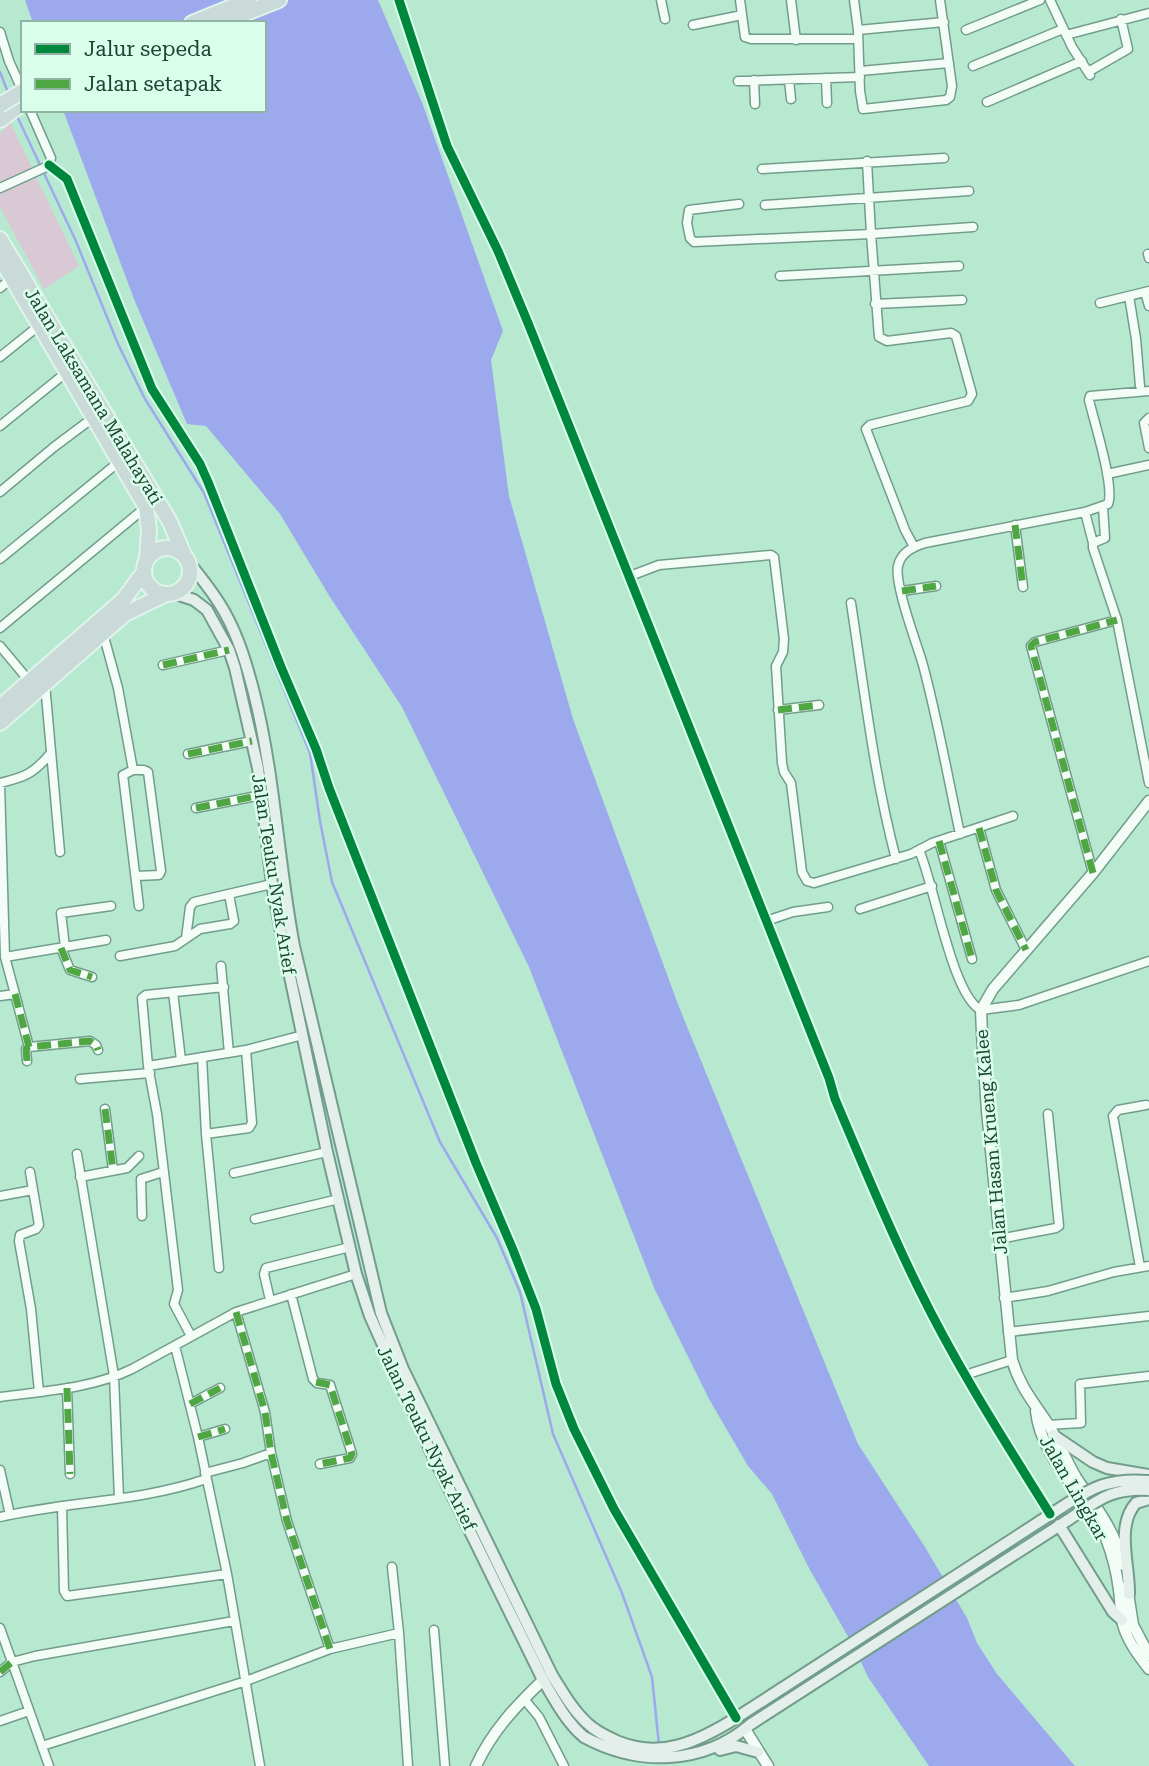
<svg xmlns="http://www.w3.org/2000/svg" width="1149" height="1766" font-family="'Roboto Serif',serif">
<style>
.green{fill:#d9c9d5}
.water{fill:#9ca9ec}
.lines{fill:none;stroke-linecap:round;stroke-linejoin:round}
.stream{stroke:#9ca9ec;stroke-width:2.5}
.minor-casing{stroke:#729d8a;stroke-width:11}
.tertiary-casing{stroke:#729d8a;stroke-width:13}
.secondary-casing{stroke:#729d8a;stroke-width:14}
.trunk-casing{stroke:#dff5ea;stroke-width:18}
.minor{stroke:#f4fcf8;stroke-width:8}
.tertiary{stroke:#f4fcf8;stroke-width:10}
.secondary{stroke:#e4efec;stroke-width:10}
.trunk{stroke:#cadad8;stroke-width:14}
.secondary-bridge-casing{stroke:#729d8a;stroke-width:14;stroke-linecap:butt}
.trunk-bridge-casing{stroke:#dff5ea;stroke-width:18;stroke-linecap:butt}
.secondary-bridge{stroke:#e4efec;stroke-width:10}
.trunk-bridge{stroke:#cadad8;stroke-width:14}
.quiet{stroke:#4fa744;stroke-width:7;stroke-dasharray:14 7;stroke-linecap:butt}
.cycleway-casing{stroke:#dbfeec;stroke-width:13}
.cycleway{stroke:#00873e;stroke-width:9}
.labels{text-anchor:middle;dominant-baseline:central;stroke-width:5;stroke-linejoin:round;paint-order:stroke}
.street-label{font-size:18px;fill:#1e4433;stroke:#dbfeec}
</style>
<rect width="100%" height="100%" fill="#b7e9d1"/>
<path class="green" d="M10 122 79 266 44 289 0 207V134Z"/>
<path class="water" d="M25 0H378L423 105 503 331 491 360 509 496 573 719 679 1007 858 1444 925 1547 967 1618 977 1643 997 1674 1075 1766H929L868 1677 854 1647 810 1570 772 1494 748 1466 709 1399 655 1290 529 967 402 707 330 597 280 514 206 426 187 424 134 299 63 110H264V23H33Z"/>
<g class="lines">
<path class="stream" d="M0 72 9 95
M16 114 75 239 118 344 145 399 204 493 310 753 320 821 332 882 440 1142 497 1238 520 1292 553 1434 622 1593 652 1677 659 1745"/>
<defs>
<path id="minor" d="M399 0 447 146 498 251 528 323 829 1078 835 1099C862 1162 888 1227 919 1289 957 1367 1004 1440 1050 1514
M661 0 665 19
M740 0 745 37 751 39H858
M791 0 796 40
M854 0 858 30 860 91 863 109 946 100 950 97 952 86 940 0
M1050 0 1072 47 1090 75
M693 25 742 15
M858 30 944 22
M966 30 1040 0
M0 32 9 61 23 92
M1066 35 1149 13
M973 66 1063 29
M860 71 949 63
M1088 72 1128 49 1121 19
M826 78 827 103
M754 80 755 104
M789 80 791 99
M738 81 860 77
M987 102 1082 61
M49 165 67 179 152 389 200 464 208 482 281 667 316 749 329 788 476 1163 513 1250 536 1309 556 1384 574 1429 614 1509 736 1718
M762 169 944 158
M0 188 46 167 49 165 51 158 30 110
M739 204 689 210 687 223 690 238 694 242 871 234 867 161
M765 205 969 191
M1148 254 1149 258
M780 276 959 266
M0 288 12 278
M1145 292 1149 306
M1129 296 1136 339 1140 386
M1100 303 1149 291
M875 304 962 300
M0 357 41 324
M1149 418 1144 423 1149 448
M0 426 68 371
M1107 474 1149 465
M0 492 54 447 94 417
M1103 507 1105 538 1093 543V548L1117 620 1149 783
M1085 512 1093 543
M1015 525 1023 587
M914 547 905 530 866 429 870 425 968 401 972 394 956 336 951 333 887 341 879 337 871 234 973 227
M0 559 120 461
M630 576 659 565 771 555 774 557 784 639 783 652 776 666 782 763 784 772 791 783 802 872 807 881 814 883 911 854 932 843 1013 816
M902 591 936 586
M851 603C864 688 874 776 896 859
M0 628 146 507
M103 633 118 688 133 770 123 775 139 906
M0 646 30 682
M163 665 229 650
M45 684 60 852
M778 710 819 705
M188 754 252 741
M133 770H144L148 772 161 871 159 875 137 876
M0 783 5 957 15 994 0 996
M0 783C25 777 33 774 50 754
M196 808 262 795
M979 828 996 890 1026 950
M960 834C948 778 938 721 923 665 917 644 894 584 898 566 901 552 913 547 925 543L1085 512 1108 504C1115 487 1094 421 1089 400L1090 396 1149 391
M939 841 972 959
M919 850C934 883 952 996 981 1010L1019 1005 1149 961
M1093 873 1031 646 1035 642 1117 620
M860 909 932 886
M766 921 793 912 828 907
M186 938 190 907 194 902 272 884
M65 947 61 913 111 906
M61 948 70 970 92 977
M120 956 175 946 200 929 230 924 234 921 229 894
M5 957 106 940
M221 966 229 1053
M173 992 181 1060
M15 994 29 1047 90 1041 96 1045 98 1050
M202 1057 206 1134 219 1268
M27 1061 26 1049 29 1047
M148 1066 246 1050 303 1035
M80 1079 150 1073
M105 1109 113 1170
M206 1134 249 1128 252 1123 246 1050
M77 1154 114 1376 119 1498
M30 1172 39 1225 36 1229 20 1235 19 1241 31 1309 39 1392
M234 1173 327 1152
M80 1177 127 1168 139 1156
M0 1196 33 1190
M142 1216 141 1179 163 1172
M255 1219 339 1199
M999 1239 1056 1228 1059 1226 1048 1114
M1140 1267 1113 1116 1118 1110 1146 1105
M291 1294 313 1379 317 1383 330 1385 352 1454 350 1458 320 1464
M1004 1298 1048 1291 1114 1272 1149 1266
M270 1300 264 1274 266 1268 350 1247
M236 1312 265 1412 271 1453 287 1521 330 1649
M1008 1332 1149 1316
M191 1336 174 1304 178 1290 157 1114 148 1066 142 998 146 995 224 987
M175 1346 198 1437 227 1574 260 1766
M965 1375 1012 1360
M67 1388 70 1474
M0 1397C44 1391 91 1389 132 1369L236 1312 356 1274
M190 1404 220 1388
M1047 1425 1081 1423 1080 1384 1149 1376
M198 1437 225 1429
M0 1470 10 1515
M205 1473 243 1463 271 1453
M62 1506 64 1591 67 1596 227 1574
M0 1517C68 1501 140 1502 206 1479
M392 1567 399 1633
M0 1628 49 1766
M434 1630 445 1766
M0 1672 12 1662 35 1656 234 1621
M524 1699 539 1717 564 1766
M0 1721 29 1711
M42 1746 246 1681 330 1649 399 1633 408 1766"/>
<path id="tertiary" d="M1036 1411C1041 1460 1087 1495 1106 1538 1112 1554 1117 1573 1119 1590 1121 1603 1120 1616 1124 1628 1129 1643 1139 1656 1149 1669
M1123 1565C1116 1532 1096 1507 1077 1479 1066 1461 1058 1439 1046 1421 1031 1399 1020 1386 1012 1360L987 1111 982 1033 981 1010 993 989 1093 873 1149 801
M1127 1586 1133 1625 1149 1655
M745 1729 768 1766
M476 1766C492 1731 516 1706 543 1680"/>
<path id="secondary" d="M188 561C201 578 215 594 225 613 239 638 247 666 254 693 275 776 278 862 294 946L381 1313 403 1369 552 1675C562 1691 572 1709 587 1723 596 1732 608 1737 619 1742 662 1759 699 1741 736 1718L1062 1507
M173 593 194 600 207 610 229 650 235 668 258 768 272 884 284 948 327 1152 356 1274 370 1316 430 1450 543 1680C555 1700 566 1722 584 1737 638 1766 702 1766 751 1724L1068 1520
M1053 1435 1093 1462 1107 1468 1149 1475
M1059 1525 1113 1612 1122 1620
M1129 1594C1130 1567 1115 1526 1136 1503L1149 1499
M720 1750 736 1746 758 1752"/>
<path id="trunk" d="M192 23 249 0
M221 23 279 0
M0 120 23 103
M0 239 170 522 184 555
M0 258 146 507 149 530 147 559
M144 571a23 23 0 1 1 46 0a23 23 0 1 1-46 0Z
M0 707 124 599 143 573
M0 723 125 614 166 594"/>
</defs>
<use href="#minor" class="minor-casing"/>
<use href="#tertiary" class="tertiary-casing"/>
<use href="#secondary" class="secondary-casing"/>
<use href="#trunk" class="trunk-casing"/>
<use href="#minor" class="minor"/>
<use href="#tertiary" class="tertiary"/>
<use href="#secondary" class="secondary"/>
<use href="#trunk" class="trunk"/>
<defs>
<path id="secondary-bridge" d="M1062 1507C1094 1486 1110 1478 1149 1481
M1068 1520C1099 1500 1110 1488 1149 1490"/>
<path id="trunk-bridge" d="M0 105 23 91"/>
</defs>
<use href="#secondary-bridge" class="secondary-bridge-casing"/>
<use href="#trunk-bridge" class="trunk-bridge-casing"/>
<use href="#secondary-bridge" class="secondary-bridge"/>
<use href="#trunk-bridge" class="trunk-bridge"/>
<path class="quiet" d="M1015 525 1023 587
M902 591 936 586
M163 665 229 650
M778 710 819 705
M188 754 252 741
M196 808 262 795
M979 828 996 890 1026 950
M939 841 972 959
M1093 873 1031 646 1035 642 1117 620
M61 948 70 970 92 977
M15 994 29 1047 90 1041 96 1045 98 1050
M27 1061 26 1049 29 1047
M105 1109 113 1170
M236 1312 265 1412 271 1453 287 1521 330 1649
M316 1382 330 1385 352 1454 350 1458 320 1464
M67 1388 70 1474
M190 1404 220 1388
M198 1437 225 1429
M0 1672 12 1662"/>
<defs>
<path id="cycleway" d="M399 0 447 146 498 251 528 323 829 1078 835 1099C862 1162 888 1227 919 1289 957 1367 1004 1440 1050 1514
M49 165 67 179 152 389 200 464 208 482 281 667 316 749 329 788 476 1163 513 1250 536 1309 556 1384 574 1429 614 1509 736 1718"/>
</defs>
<use href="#cycleway" class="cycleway-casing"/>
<use href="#cycleway" class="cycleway"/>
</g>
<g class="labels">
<g class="street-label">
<text transform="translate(94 396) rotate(59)">Jalan Laksamana Malahayati</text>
<text transform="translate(274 874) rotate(81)">Jalan Teuku Nyak Arief</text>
<text transform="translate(991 1142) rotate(-95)">Jalan Hasan Krueng Kalee</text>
<text transform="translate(427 1438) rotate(64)">Jalan Teuku Nyak Arief</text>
<text transform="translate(1074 1488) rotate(60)">Jalan Lingkar</text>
</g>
</g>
<rect x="21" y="21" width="245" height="91" fill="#dbfeec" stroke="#8fb4a2" stroke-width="2"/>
<rect x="35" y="44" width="35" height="10" fill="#00873e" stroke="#8fb4a2" stroke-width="2"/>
<text x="84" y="56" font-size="21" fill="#1e4433">Jalur sepeda</text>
<rect x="35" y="79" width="35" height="10" fill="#4fa744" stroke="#8fb4a2" stroke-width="2"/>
<text x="84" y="91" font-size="21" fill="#1e4433">Jalan setapak</text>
</svg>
